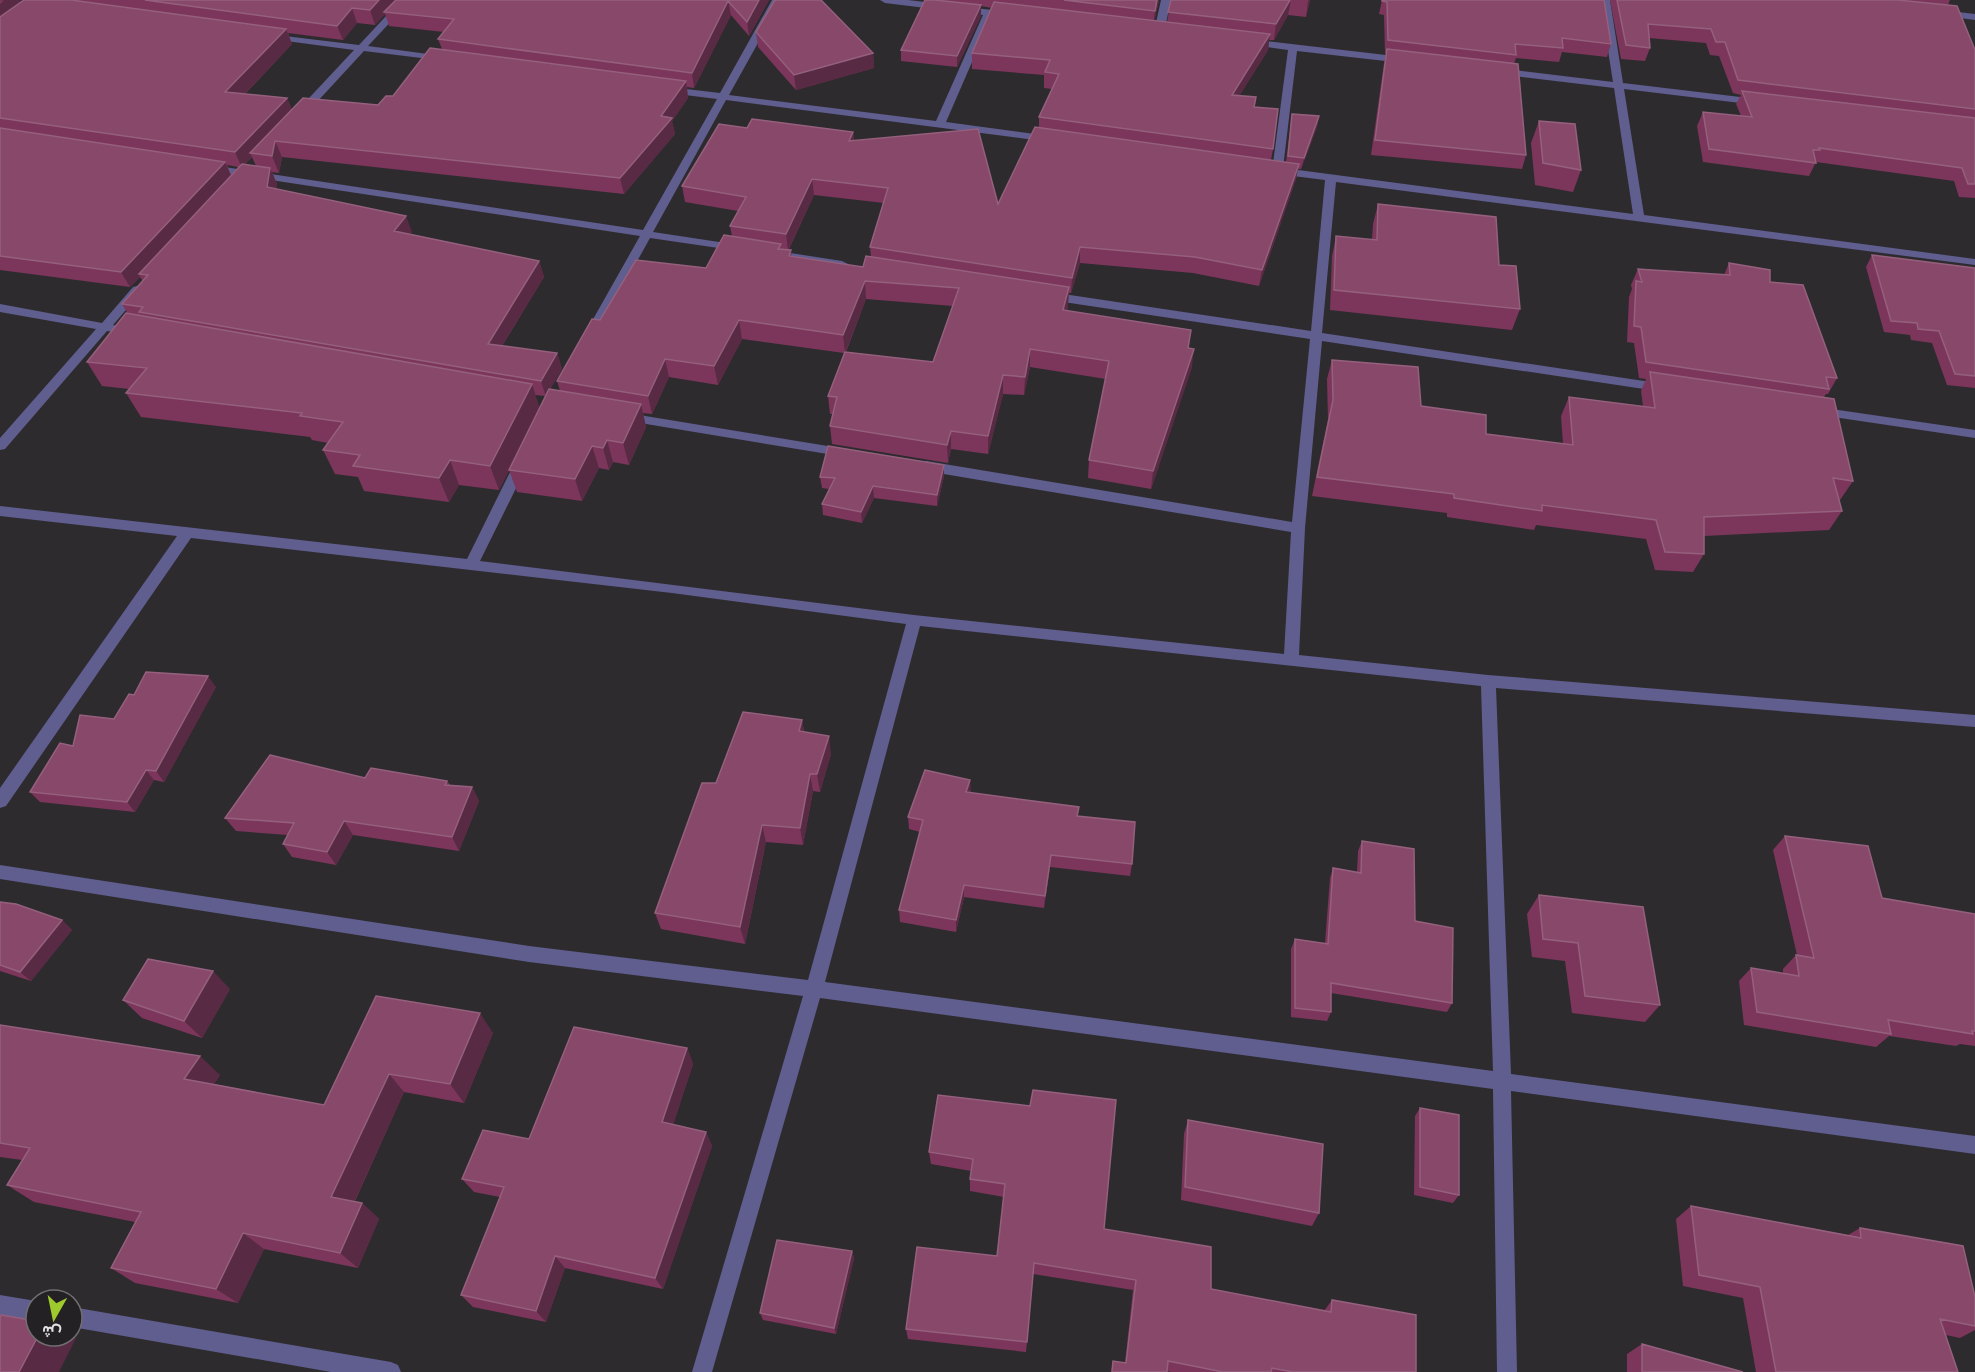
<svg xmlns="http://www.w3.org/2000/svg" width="1975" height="1372" font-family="Manrope,Vazirmatn,sans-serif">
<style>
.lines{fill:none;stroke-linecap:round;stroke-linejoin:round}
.street{fill:#5f5e8f;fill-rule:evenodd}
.wall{fill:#7c365b;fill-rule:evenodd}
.shaded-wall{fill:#582a43}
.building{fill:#87486a;stroke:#95607d;stroke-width:1.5}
</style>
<rect width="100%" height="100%" fill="#2e2b2f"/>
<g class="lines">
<path class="street" d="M401 0H411L368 46 443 56 446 57V61L364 51 304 116H296V112L354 50 271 39 268 38V34L359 45Z
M772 0H782L729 95 936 121 983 15 885 3 880 0H908L1009 12 1014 15 1012 17 992 16 946 122 1050 136 1055 139 1050 142 726 100 653 232 739 245 745 248 739 251 650 238 595 337 589 341 583 337 640 236 211 171 206 168 211 165 643 230 717 99 669 93 664 90 669 87 720 93Z
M1161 0H1171L1164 32 1159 35 1154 32Z
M1600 0H1610L1623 83 1757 99 1762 102 1757 105 1624 89 1644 215 1975 259V265L1336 182 1322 333 1664 384 1670 388 1664 392 1322 341 1305 528 1299 655 1488 675 1975 715V727L1496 688 1511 1074 1975 1136V1154L1511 1091 1517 1372H1497L1493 1089 820 998 712 1372H692L803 996 529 962 0 879V865L529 946 808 980 906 624 672 593 191 538 6 806 0 808V788L177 536 0 516V506L467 559 514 464 521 459 528 464 480 561 914 615 1284 654 1291 532 926 471 919 466 926 461 1292 522 1310 339 1050 300 1044 296 1050 292 1311 331 1325 180 1277 174 1272 171 1288 50 1245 44 1243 42 1248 39 1403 57 1408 60 1403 63 1297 51 1283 168 1633 214 1614 88 1498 74 1493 71 1498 68 1613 82ZM920 626 1481 686 1493 1071 825 982Z
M1941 10 1975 14V20L1938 15 1936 13Z
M771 250 842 261 848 264 842 267 767 255V251Z
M137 286 143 290 113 325 137 329V335L107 331 5 449 0 450V438L96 329 0 312V304L102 323 133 287Z
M1818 407 1975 430V438L1813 414V408Z
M627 413 846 449 853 453 846 457 622 420V414Z
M0 1295 36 1301V1321L0 1315Z
M72 1307 391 1362 398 1365 401 1372H331L72 1327Z"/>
</g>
<path class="wall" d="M0 0 21 2 24 0H769L749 36 731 15 694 88 687 87 688 98 672 121 675 134 624 194 282 157 279 173 272 172 277 184 276 189 412 232 410 234 539 261 544 277 502 346 557 353 562 369 550 389 560 391 557 381 600 320 706 268 732 236 730 226 738 211 685 202 682 186 747 128 853 132 854 140 998 204 1039 127V117L1052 89 1044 88V75L972 69V53L992 8 981 6V16L957 67 901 61V50L925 0H1159L1154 21 1167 22 1171 0H1310L1306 17 1288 15 1274 40H1269L1268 50 1239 96 1254 107 1273 149 1271 160 1286 162 1292 114 1319 116 1317 127 1301 169H1298L1296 179 1259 286 1193 273 1080 263 1071 293H1069L1068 305 1067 311 1189 348 1192 367 1151 489 1088 478 1089 460 1106 379 1030 367 1024 395 1003 394 988 454 951 449 948 463 832 444 830 426 833 414H830L828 396 844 353 742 339 718 385 669 377 652 414 643 413 646 427 629 465 613 462 609 470 599 468 582 501 517 492 509 470 531 426 499 490 459 485 449 502 364 491 358 477 335 474 323 450 328 443 312 440 310 437 141 417 126 393 129 389 102 386 87 362 128 314 122 304 143 281 140 277 130 287 0 270ZM385 14 389 26 444 32 438 39 442 49 393 96 378 105 292 110 287 98 245 94 292 44 288 33 343 40 357 23 375 25ZM252 157 256 166 245 164ZM227 165 238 167 231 175ZM814 195 884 203 870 247 871 257 863 267 792 256 789 249ZM866 299 953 306 933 362 846 352ZM535 395 546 396 540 409Z
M1382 0 1611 44 1607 57 1562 52 1559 62 1516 58 1514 64 1526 155 1522 169 1371 155 1384 63 1386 53H1385L1384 15 1379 14Z
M1610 0H1950L1948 5 1975 50V198L1959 197 1954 181 1816 162 1809 176 1703 162 1697 126 1703 112 1741 116 1736 104 1741 95 1733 93 1719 56 1710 55 1706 43 1649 38 1650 48 1645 61 1621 59Z
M756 32 873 53 874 68 796 90 758 47Z
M1539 121 1581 170 1573 192 1535 185 1531 143Z
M1378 204 1520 309 1512 330 1330 310 1332 256 1336 236 1372 240 1373 224Z
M1872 255 1975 268V388L1947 385 1932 343 1911 340 1910 335 1884 332 1866 267Z
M1729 263 1770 282 1837 378 1828 394H1826L1824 397 1853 481 1840 500H1839L1842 511 1829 530 1704 536V554L1693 572 1655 570 1646 539 1536 525 1534 530 1447 517V513L1312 496 1328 419 1327 379 1332 360 1421 406 1486 434 1563 444 1561 416 1569 397 1643 406 1641 391 1646 379 1639 378 1634 343 1627 342 1629 297 1632 289 1631 285 1638 269 1724 275Z
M944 476 937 506 874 498 862 523 823 515 822 504 829 489 822 488 820 477Z
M216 687 164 782 154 780 135 812 40 802 30 792 73 746 114 719 134 695Z
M802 720 804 732 831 754 820 792 813 791 803 845 766 842 745 944 661 929 655 913 716 783Z
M365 778 447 781 450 785 472 787 479 801 459 851 353 835 336 865 292 857 283 844 288 835 236 831 225 818Z
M971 793 1078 816 1132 864 1130 876 1050 867 1044 908 964 897 956 932 900 922 899 910 920 832 909 829 908 817Z
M1785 836 1882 898 1975 914V1046L1960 1044 1956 1046 1889 1036 1876 1047 1744 1025 1739 981 1751 968 1783 973V969L1796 955H1797L1773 850Z
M1362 841 1415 921 1452 1003 1447 1012 1331 993V1012L1327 1021 1291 1017V949L1295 939 1325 943 1330 878 1333 868 1357 872 1358 851Z
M1539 895 1660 1005 1645 1022 1572 1013 1565 961 1532 957 1527 914Z
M0 902 62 920 72 930 31 981 0 971Z
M230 989 202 1038 142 1018 123 1000Z
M376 996 493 1033 464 1103 404 1092 355 1201 362 1203 379 1219 358 1268 264 1249 238 1303 135 1283 111 1268 135 1222 34 1202 7 1185 22 1160 0 1157V1025L220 1075 214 1084 324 1105Z
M687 1048 693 1064 673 1125 706 1132 712 1146 663 1289 565 1268 546 1322 473 1307 461 1295 500 1197 474 1192 462 1179 529 1139Z
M938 1095 1104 1229 1211 1289 1324 1311 1332 1300 1416 1372H1171L1167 1371V1372H1111L1113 1361 1125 1363 1133 1290 1033 1274 1026 1352 908 1339 906 1329 997 1256 1004 1197 970 1191V1179L971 1171 931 1164 929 1152Z
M1420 1108 1459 1195 1453 1203 1414 1195 1415 1116Z
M1188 1120 1319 1213 1312 1226 1181 1200 1184 1134Z
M1691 1206 1848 1235 1860 1228 1975 1297V1330L1960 1338 1946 1335 1958 1372H1756L1743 1298 1683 1286 1676 1219Z
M852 1251 854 1258 836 1334 763 1320 760 1313Z
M1642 1344 1743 1372H1627V1354Z"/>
<path class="shaded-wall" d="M5 0H20L24 7 0 24V4Z
M379 0H398L384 12 385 14 375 25 370 10Z
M759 0H769L749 36 747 22Z
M1157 0H1159L1153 27 1155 11Z
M1291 0 1288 15 1274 40 1276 24Z
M1309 0H1310L1306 17 1308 1Z
M728 1 731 15 694 88 692 73Z
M981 5V16L957 67V56Z
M352 8 357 23 343 40 337 26Z
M286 29 292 44 232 107 225 92Z
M1270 34 1268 50 1230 111 1232 95Z
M873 53 874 68 796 90 794 75Z
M686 81 688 98 672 121 675 134 624 194 620 178 661 116Z
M287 98 293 113 250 153 252 157 242 168 235 152Z
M1319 116 1317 127 1301 169 1304 158Z
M853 132 854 147 849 141Z
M275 141 282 157 279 173 272 156Z
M225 162 232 178 139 274 140 277 130 287 121 272Z
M1299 164 1296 179 1259 286 1262 270Z
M270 168 277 184 274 202 267 187Z
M812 179 814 195 788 250 786 234Z
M406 216 412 232 400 247 394 231Z
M1080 247V263L1071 293 1072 278Z
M539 261 544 277 493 360 488 344Z
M865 281 866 299 845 353 843 335Z
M1069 287 1068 305 1062 328 1063 310Z
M739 320 742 339 718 385 714 366Z
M1030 349V367L1024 395 1025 377Z
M1194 349 1192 367 1151 489 1153 471Z
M557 353 562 369 546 397 541 381Z
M665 359 669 377 652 414 648 396Z
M1003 375V394L988 454V436Z
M532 384 540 409 499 490 490 466Z
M641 404 646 427 629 465 623 443Z
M951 431V449L948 463 947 445Z
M607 440 613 462 609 470 603 448Z
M592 446 599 468 582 501 575 479Z
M450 460 459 485 449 502 439 478Z
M944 465V476L937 506V495Z
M873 486 874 498 862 523 861 512Z
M208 676 216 687 164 782 156 771Z
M802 720 805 738 799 731Z
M829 736 831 754 820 792 817 774Z
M146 770 154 780 135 812 127 802Z
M810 774 813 791 803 845 800 828Z
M970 780 971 792H966Z
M472 787 479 801 459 851 452 837Z
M344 821 353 835 336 865 327 852Z
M762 825 766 842 745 944 740 927Z
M1051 855 1050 867 1044 908 1045 896Z
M964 885V897L956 932V920Z
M62 920 72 930 31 981 20 972Z
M213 971 230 989 202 1038 184 1021Z
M480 1013 493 1033 464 1103 450 1084Z
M687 1048 693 1064 669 1137 662 1122Z
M200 1056 220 1075 205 1098 184 1079Z
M389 1074 404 1092 349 1213 331 1197Z
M706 1132 712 1146 663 1289 655 1278Z
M362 1203 379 1219 358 1268 340 1253Z
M243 1233 264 1249 238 1303 216 1289Z
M852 1251 854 1258 836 1334 834 1328Z
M555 1256 565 1268 546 1322 536 1311Z
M38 1336H71L76 1338 59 1372H19Z"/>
<path class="building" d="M24 0H71L286 29 225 92 287 98 235 152 0 118V17Z
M145 0H379L370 10 352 8 337 26Z
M396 0H759L747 22 728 1 692 73 438 39 454 19 384 12Z
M775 0H821L873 53 794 75 756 32Z
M925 0H935L981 5 957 56 901 50Z
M1064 0H1157L1155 11Z
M1171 0H1290L1276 24 1168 12Z
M1382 0H1604L1611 44 1562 38 1563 48 1515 44 1516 55 1388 40 1387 2 1382 1Z
M1617 0H1898L1957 6 1975 50V109L1738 80 1725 42H1716L1711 29 1648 24 1650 48 1626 45Z
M994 2 1270 34 1232 95 1256 97 1254 107 1278 109 1273 149 1039 117 1059 74 1045 72 1050 60 972 53Z
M430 48 686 81 661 116 672 118 620 178 275 141 272 156 250 153 303 98 378 105 386 96H393Z
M1387 49 1518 64 1526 155 1375 140Z
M1742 91 1975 118V184H1968L1962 168 1819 148 1820 150H1813L1816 163 1709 149 1703 112 1752 117Z
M1292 114 1319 116 1304 158 1288 156Z
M752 119 853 132 849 141 978 129 998 204 1035 127 1299 164 1262 270 1195 257 1080 247 1072 278 870 247 888 188 812 179 786 234 730 226 746 197 682 186 719 124 747 128Z
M1539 121 1575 124 1581 170 1543 163Z
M0 128 225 162 121 272 0 256Z
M242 164 270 168 267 187 406 216 394 231 539 261 488 344 557 353 541 381 139 312 143 307 122 304 148 275 139 274Z
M1378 204 1496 217 1499 265 1516 266 1520 309 1334 290 1336 236 1377 240Z
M724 235 781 244 778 249 791 250 789 256 863 267 866 256 1069 287 1063 310 1191 330 1188 348 1194 349 1153 471 1089 460 1109 361 1030 349 1025 377 1003 375 988 436 951 431 947 445 830 426 837 397 828 396 845 352 933 362 959 288 865 281 843 335 739 320 714 366 665 359 648 396 557 381 592 319 600 320 636 260 706 268Z
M1872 255 1975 268V376L1955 374 1939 331 1918 329 1917 323 1891 321Z
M1729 263 1770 270V282L1803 285 1837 378 1826 377 1829 389 1646 362 1641 327 1634 326 1636 281 1642 282 1638 269 1730 275Z
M126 313 532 384 490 466 450 460 439 478 353 466 360 455 323 450 343 422 300 416 302 413 126 393 147 368 87 362Z
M1332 360 1418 367 1421 406 1486 415V434L1573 445 1569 397 1655 408 1650 372 1834 399 1853 481 1833 478 1842 511 1704 517V554L1665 552 1656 520 1542 505V511L1454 498V494L1317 477 1333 400Z
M549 389 641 404 623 443 607 440 603 448 592 446 575 479 509 470Z
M828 446 944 465 937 495 873 486 861 512 822 504 835 478 820 477Z
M146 672 208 676 156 771 146 770 127 802 30 792 60 743 73 746 80 715 114 719 129 694 134 695Z
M743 712 802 720 799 731 829 736 817 774H810L800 828 762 825 740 927 655 913 702 783H716Z
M270 755 365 778 371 768 447 781 445 785 472 787 452 837 344 821 327 852 283 844 294 823 225 818Z
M925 770 970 780 966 792 1079 807 1077 816 1135 822 1132 864 1051 855 1045 896 964 885 956 920 899 910 923 820 908 817Z
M1785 836 1868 846 1882 898 1975 914V1031H1972L1973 1034 1888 1020 1891 1034 1757 1012 1751 968 1799 976 1796 955 1814 958Z
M1362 841 1414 849 1415 921 1453 928 1452 1003 1331 983V1012L1295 1008V939L1328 944 1333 868 1361 873Z
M1539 895 1643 907 1660 1005 1585 996 1578 943 1543 939Z
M0 902 16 904 62 920 20 972 0 965Z
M148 959 213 971 184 1021 123 1000Z
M376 996 480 1013 450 1084 389 1074 331 1197 362 1203 340 1253 243 1233 216 1289 111 1268 141 1212 7 1185 30 1148 0 1143V1025L200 1056 184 1079 324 1105Z
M574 1027 687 1048 662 1122 706 1132 655 1278 555 1256 536 1311 461 1295 504 1187 462 1179 483 1130 529 1139Z
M1033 1090 1116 1100 1104 1229 1211 1247V1289L1331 1312 1332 1300 1416 1315V1372H1293L1272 1368 1271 1372H1223L1168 1361 1167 1372H1112L1113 1361 1126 1363 1136 1280 1034 1263 1027 1342 906 1329 917 1247 997 1256 1005 1184 970 1179 973 1159 929 1152 938 1095 1030 1106Z
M1420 1108 1459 1115V1195L1420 1187Z
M1188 1120 1323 1144 1319 1213 1185 1187Z
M1691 1206 1861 1238 1860 1228 1963 1246 1975 1297V1326L1940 1319 1958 1372H1776L1760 1287 1699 1275Z
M777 1240 852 1251 834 1328 760 1313Z
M1 1315 36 1321V1336H38L19 1372H0V1318Z
M1642 1344 1743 1372H1642Z"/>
<g transform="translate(54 1318) rotate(189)"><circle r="28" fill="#242125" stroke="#706e71" stroke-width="1.5"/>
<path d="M0-4.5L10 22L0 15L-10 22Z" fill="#9fca2d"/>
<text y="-9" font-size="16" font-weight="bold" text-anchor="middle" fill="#e3e1e3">ش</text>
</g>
</svg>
